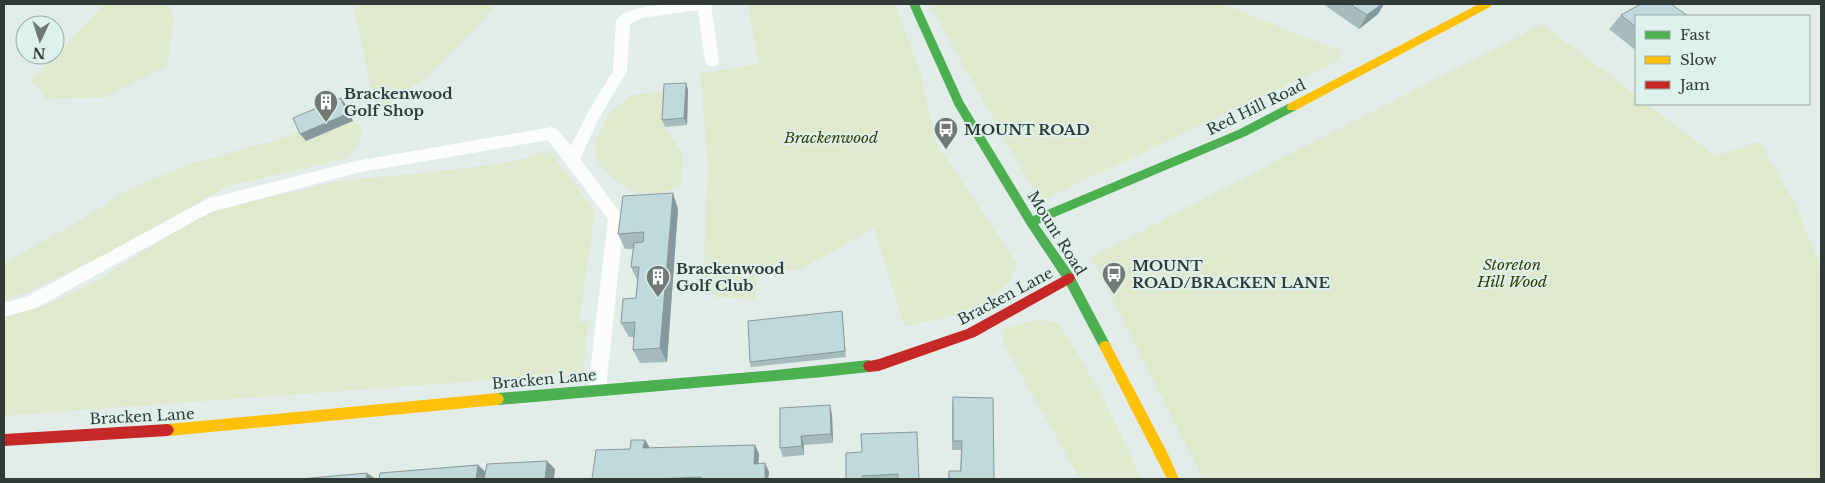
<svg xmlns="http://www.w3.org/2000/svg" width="1825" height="483" font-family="'Libre Baskerville',serif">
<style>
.green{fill:#e0e8ce}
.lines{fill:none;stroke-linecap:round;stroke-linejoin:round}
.lane{fill:#fbfcfc;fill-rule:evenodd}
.fast{fill:#4caf50;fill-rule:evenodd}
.slow{fill:#ffc107;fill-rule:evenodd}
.jam{fill:#c62828;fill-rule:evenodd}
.wall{fill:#a5bbbc}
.shaded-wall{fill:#869899}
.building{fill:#c0d9db;stroke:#869899}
.labels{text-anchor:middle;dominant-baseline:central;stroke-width:4;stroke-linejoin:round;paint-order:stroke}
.poi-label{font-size:15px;font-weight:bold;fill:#323a38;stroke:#ddf2ec;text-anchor:start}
.street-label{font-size:15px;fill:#323a38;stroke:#ddf2ec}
.park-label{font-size:15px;font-style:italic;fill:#373b00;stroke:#ddf2ec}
</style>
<rect width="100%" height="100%" fill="#e2edea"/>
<path class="green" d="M104 4H169L174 19 167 66 103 98 46 99 31 80Z
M353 4H496L479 25 428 76 376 112Z
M748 4H895L920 72 937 144 1017 264 1010 282 978 307 942 319 904 326 874 228 799 270H759L754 300 714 297 703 277 708 166 700 73 759 64Z
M929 4H1223L1341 51 1338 61 1039 201Z
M1542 24 1636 95V104H1647L1716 156 1759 141 1795 204 1821 269V479H1203L1091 257Z
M666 92 665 127 683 155 682 186 661 193H637L614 180 598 163 595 145 607 115 632 94Z
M353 121 362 127 360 141 347 158 228 186 110 252 30 291 4 300V263L73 225 129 189 193 163 302 132 306 141Z
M549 150 595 212 579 322H588L583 373 4 416V317L53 302 100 279 181 227 221 208 338 181 451 170 515 161Z
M1041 320 1057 322C1091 371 1117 425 1141 479H1080L1003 343V330L1017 324Z"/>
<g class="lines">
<path class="lane" d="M668 4H711L719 61 717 65 712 67 707 65 705 61 698 10 642 18 630 24 627 71 598 120 580 159 624 218 606 389 603 395 597 397 591 395 588 389 608 219 548 140 356 173 211 212 36 308 4 317V303L26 297 207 199 356 161 552 127 557 129 571 146 587 114 613 71 616 21C624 7 654 6 668 4Z"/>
<path class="fast" d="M909 4H919L963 101 1033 216 1238 130 1288 104 1292 103 1297 107 1296 110 1246 136 1038 224 1073 274 1109 342 1111 346 1109 350 1105 351 1101 350 1065 282 1027 225 955 106Z
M869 360 873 362 875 366 873 370 869 372 823 377 498 405 494 403 492 399 494 395 498 393 776 370Z"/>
<path class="slow" d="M1479 4H1492L1490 7 1296 110H1288L1287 107 1288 104Z
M1105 341 1109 342 1168 454 1179 479H1167L1099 346 1101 342Z
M498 393 502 395 504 399 502 403 498 405 168 436 164 434 162 430 164 426 168 424Z"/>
<path class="jam" d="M1069 273 1073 274 1075 278 1073 282 975 337 879 371 869 372 865 370 863 366 865 362 879 359 967 329Z
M168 424 172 426 174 430 172 434 168 436 4 446V434Z"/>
</g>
<path class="wall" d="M1323 4H1384L1378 14 1359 29Z
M1621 15 1636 16V48L1634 49 1609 29Z
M686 83 688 90 687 125 665 127 662 120Z
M678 209 667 362 640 363 633 350 634 337H629L621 323 636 298 637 280 631 267 633 249H625L618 234Z
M842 311 846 357 751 367 750 362Z
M953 397 994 479H948L949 471H960L961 450H952V407Z
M832 414 833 443 804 445V455L783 457 780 448Z
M645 440 650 448 755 445 759 454 758 464 765 463 769 472 768 479H592L630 449Z
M862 452 919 479H846Z"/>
<path class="shaded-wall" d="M1382 4H1384L1378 14 1359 29 1367 15Z
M686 83 688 90 687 125 684 118Z
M341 98 346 105 353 121 306 141 300 134Z
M673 193 678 209 667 362 660 348Z
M830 405 832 414 833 443 831 434Z
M801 436 804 445V455L802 446Z
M645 440 650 448H643Z
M755 445 759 454 758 472 754 464Z
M547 461 555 469 554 479H545Z
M765 463 769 472 768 479H765Z
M478 465 487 473V479H476Z
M367 473 376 479H366Z"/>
<path class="building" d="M1350 4H1382L1367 15Z
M1641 4H1671L1688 16H1636V27L1621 15Z
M686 83 684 118 662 120 664 84Z
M341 98 347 114 300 134 293 118Z
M673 193 660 348 633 350 635 322 621 323 623 299 636 298 639 267H631L634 243 643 242 644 232 618 234 623 196Z
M842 311 845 351 750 362 748 321Z
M953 397 993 398 994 479H949V471H961L962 441H953Z
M830 405 831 434 801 436 802 446 780 448V408Z
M917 432 919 479H898V474L862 476 863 479H846V453L862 452 861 434Z
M631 440H645L643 448 755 445 754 464 765 463V479H701V477L658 479H592L596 450 630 449Z
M547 461 545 479H484L487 464Z
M478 465 476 479H379L380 473Z
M367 473 366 479H300Z"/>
<defs>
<symbol id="building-pin" viewBox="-11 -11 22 30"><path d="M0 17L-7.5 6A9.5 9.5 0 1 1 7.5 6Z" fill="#707976" stroke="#ddf2ec"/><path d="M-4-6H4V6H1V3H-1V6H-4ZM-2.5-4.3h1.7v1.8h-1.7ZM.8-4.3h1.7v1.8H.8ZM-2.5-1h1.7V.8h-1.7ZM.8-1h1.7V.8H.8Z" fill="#fff"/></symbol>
<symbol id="bus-pin" viewBox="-11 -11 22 30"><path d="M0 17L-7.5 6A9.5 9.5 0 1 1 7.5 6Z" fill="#707976" stroke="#ddf2ec"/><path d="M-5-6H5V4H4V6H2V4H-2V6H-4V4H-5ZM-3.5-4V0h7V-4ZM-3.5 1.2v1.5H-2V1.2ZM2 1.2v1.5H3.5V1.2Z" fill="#fff"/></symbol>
</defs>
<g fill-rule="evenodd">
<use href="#building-pin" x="312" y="88" width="28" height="38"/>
<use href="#bus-pin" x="932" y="115" width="28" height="38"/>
<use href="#bus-pin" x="1100" y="260" width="28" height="38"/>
<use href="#building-pin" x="644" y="263" width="28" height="38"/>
</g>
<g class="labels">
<g class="poi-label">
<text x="344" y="93">Brackenwood<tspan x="344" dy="17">Golf Shop</tspan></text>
<text x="964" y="129">MOUNT ROAD</text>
<text x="1132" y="265">MOUNT<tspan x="1132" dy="17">ROAD/BRACKEN LANE</tspan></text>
<text x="676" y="268">Brackenwood<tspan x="676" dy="17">Golf Club</tspan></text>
</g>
<g class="street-label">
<text transform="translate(1256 107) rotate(-26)">Red Hill Road</text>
<text transform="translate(1057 233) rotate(58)">Mount Road</text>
<text transform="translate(1005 296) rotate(-28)">Bracken Lane</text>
<text transform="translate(544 379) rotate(-5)">Bracken Lane</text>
<text transform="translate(142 416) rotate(-3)">Bracken Lane</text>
</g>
<g class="park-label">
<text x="831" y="137">Brackenwood</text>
<text x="1512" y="264">Storeton<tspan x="1512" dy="17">Hill Wood</tspan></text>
</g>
</g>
<rect width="1825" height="483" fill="none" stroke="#323a38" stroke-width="10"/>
<rect x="1635" y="15" width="175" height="90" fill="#ddf2ec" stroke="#99a8a4"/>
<rect x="1645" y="31" width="25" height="8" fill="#4caf50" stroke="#99a8a4"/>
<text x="1680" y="40" font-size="15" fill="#323a38">Fast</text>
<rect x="1645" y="56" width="25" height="8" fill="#ffc107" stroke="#99a8a4"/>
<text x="1680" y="65" font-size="15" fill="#323a38">Slow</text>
<rect x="1645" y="81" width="25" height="8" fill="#c62828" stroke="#99a8a4"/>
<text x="1680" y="90" font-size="15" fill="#323a38">Jam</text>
<g transform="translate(40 40) rotate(184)"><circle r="24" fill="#ddf2ec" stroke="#99a8a4"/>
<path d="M0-4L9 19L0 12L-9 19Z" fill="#707976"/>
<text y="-8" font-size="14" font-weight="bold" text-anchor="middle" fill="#323a38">N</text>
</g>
</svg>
